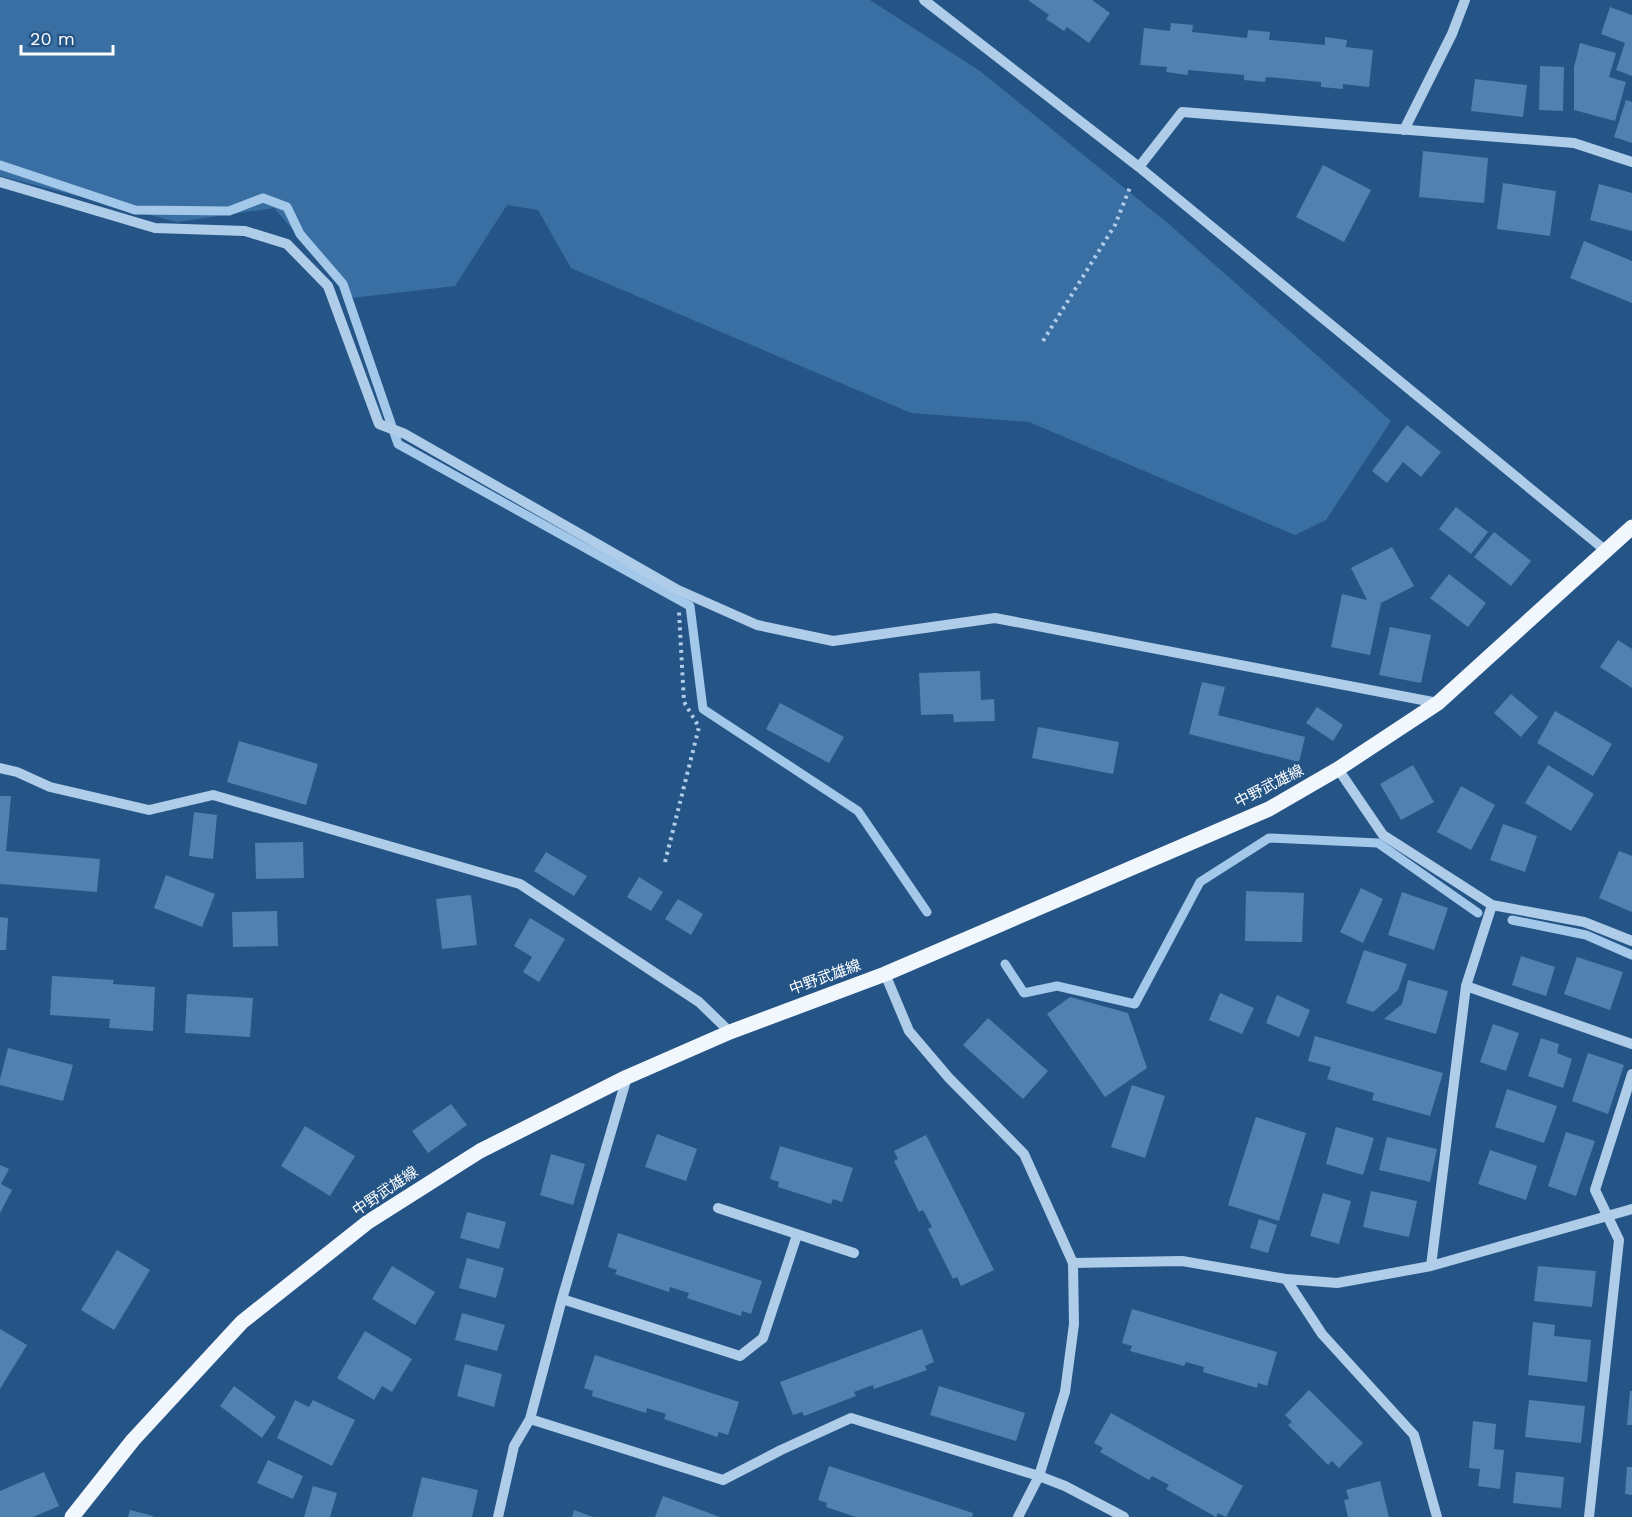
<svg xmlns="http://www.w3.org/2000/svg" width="1632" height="1517" font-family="'Work Sans','Noto Sans JP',sans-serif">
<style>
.green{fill:#396fa3}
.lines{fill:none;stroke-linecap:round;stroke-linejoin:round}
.stream{stroke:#a3c8e9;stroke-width:9}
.building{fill:#5181b0}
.path{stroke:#afcce9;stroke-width:4;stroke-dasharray:3 4.5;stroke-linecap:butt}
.minor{stroke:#afcce9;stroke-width:10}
.major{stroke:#f2f7fe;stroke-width:15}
.labels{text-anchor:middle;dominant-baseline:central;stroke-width:6;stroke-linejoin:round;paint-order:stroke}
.street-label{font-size:15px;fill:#fff;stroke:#245586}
</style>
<rect width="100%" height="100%" fill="#245586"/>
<path class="green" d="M0 0H870L980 71 1170 225 1391 421 1326 520 1295 535 1029 422 911 413 571 268 538 210 507 205 455 286 352 298 274 208 177 222 0 176Z"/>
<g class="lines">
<path class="stream" d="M0 165 135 210 229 211 263 198 287 207 300 234 343 284 398 444 690 606 703 709 858 811 927 912
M1512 920 1586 935 1632 955
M1005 964 1024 993 1057 986 1135 1004 1200 882 1269 838 1378 843 1478 913"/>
</g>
<path class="building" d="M1028 0H1092L1110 13 1089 43 1067 27 1064 31 1046 19 1049 15Z
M1610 7 1632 15V76L1616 70 1625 43 1601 34Z
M1171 23 1193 25 1192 32 1247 38 1248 30 1270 32 1269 40 1325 45V37L1347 40 1346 47 1373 50 1369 87 1343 84V89L1321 87V82L1266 77 1265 82 1244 80V75L1188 70V75L1166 72 1167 67 1140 65 1144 28 1170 31Z
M1580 43 1616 53 1609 77 1626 82 1615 121 1574 110V67Z
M1540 66 1564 67 1563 111 1539 110Z
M1475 79 1527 85 1523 117 1471 111Z
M1626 100 1632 102V143L1614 137Z
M1423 151 1488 158 1484 203 1419 197Z
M1323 165 1371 190 1344 242 1296 217Z
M1503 183 1556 191 1550 236 1497 229Z
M1599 184 1632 193V231L1590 220Z
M1584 241 1632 261V303L1570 278Z
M1407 425 1441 452 1421 477 1403 462 1387 483 1372 471Z
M1456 507 1488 532 1471 554 1439 529Z
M1494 532 1531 561 1511 586 1474 557Z
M1392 547 1414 586 1381 603 1370 655 1331 647 1342 594 1367 600 1351 568Z
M1449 574 1486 603 1468 627 1430 598Z
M1390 627 1431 635 1421 683 1379 675Z
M1618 640 1632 649V688L1600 667Z
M980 671 981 700 994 699 995 721 954 722 953 714 921 715 919 673Z
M1202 682 1225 687 1218 715 1305 737 1299 762 1189 734Z
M1511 694 1538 717 1521 737 1494 713Z
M780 703 844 737 829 763 766 729Z
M1317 707 1343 725 1333 741 1306 723Z
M1555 711 1612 744 1593 776 1537 743Z
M1038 727 1119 742 1113 774 1032 758Z
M239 741 318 764 306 805 227 782Z
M1413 765 1434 802 1401 820 1380 784Z
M1548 765 1594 794 1571 831 1525 803Z
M1461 786 1495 805 1471 850 1437 832Z
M0 796H11L6 851 100 859 97 892 0 884Z
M194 812 217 815 213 859 189 856Z
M1503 824 1537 836 1525 872 1490 860Z
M303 842 304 878 256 879 255 843Z
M1619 851 1632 856V912L1599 898Z
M546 852 587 876 574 896 534 871Z
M166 875 215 894 202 927 154 908Z
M639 877 663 892 651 911 627 897Z
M1361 888 1383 899 1363 943 1340 932Z
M1246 891 1304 893 1302 942 1245 941Z
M1402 892 1448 908 1434 950 1388 935Z
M471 895 477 945 442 949 436 899Z
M678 899 703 914 691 935 665 919Z
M277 911 278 946 233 947 232 912Z
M0 917 8 918 6 950H0Z
M530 918 565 939 539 982 523 972 532 957 514 946Z
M1364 950 1407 964 1398 990 1373 1012 1346 1003Z
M1521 956 1555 967 1546 996 1512 985Z
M1577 957 1623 972 1610 1010 1564 994Z
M52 976 114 980 113 984 155 987 153 1031 109 1028 110 1019 50 1015Z
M1408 980 1448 991 1436 1034 1384 1019 1402 1004Z
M1220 993 1254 1008 1242 1034 1209 1020Z
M187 994 253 998 250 1037 185 1033Z
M1277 995 1310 1010 1299 1037 1266 1023Z
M1070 997 1128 1013 1147 1068 1105 1097 1047 1014Z
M988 1018 1048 1071 1023 1099 963 1045Z
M1493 1024 1519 1033 1506 1071 1480 1062Z
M1315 1036 1443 1073 1430 1116 1372 1100 1374 1093 1327 1079 1331 1067 1308 1061Z
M1541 1038 1559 1044 1557 1053 1572 1059 1563 1088 1528 1076Z
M8 1048 73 1065 63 1101 0 1085V1079Z
M1588 1053 1624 1065 1608 1114 1572 1101Z
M1132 1085 1165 1096 1145 1158 1111 1147Z
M1507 1089 1557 1106 1544 1143 1495 1127Z
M451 1104 467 1125 428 1153 412 1131Z
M1256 1117 1306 1133 1279 1221 1228 1205Z
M305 1126 355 1156 330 1196 281 1166Z
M1336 1127 1374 1138 1363 1175 1326 1164Z
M1566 1132 1595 1141 1576 1196 1548 1186Z
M657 1134 697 1149 686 1181 645 1167Z
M926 1135 994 1270 961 1286 957 1277 953 1279 928 1229 932 1227 923 1210 919 1212 894 1161 898 1159 894 1151Z
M1387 1137 1437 1149 1430 1182 1379 1170Z
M780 1146 853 1168 842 1202 833 1199 831 1204 778 1187 779 1182 770 1179Z
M1490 1150 1537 1166 1526 1200 1478 1184Z
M551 1154 585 1164 573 1205 540 1195Z
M0 1165 9 1169 1 1184 12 1190 0 1213Z
M1371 1191 1417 1201 1409 1237 1363 1227Z
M1323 1193 1351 1201 1339 1244 1310 1236Z
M467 1212 506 1222 499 1249 460 1238Z
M1259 1219 1277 1225 1268 1253 1250 1248Z
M618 1233 762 1281 751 1314 742 1311 741 1316 687 1298 689 1293 670 1287 669 1292 615 1274 617 1270 608 1267Z
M117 1250 150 1270 114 1330 81 1310Z
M467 1258 504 1268 496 1298 459 1288Z
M392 1266 435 1292 415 1325 372 1299Z
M1538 1266 1596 1271 1592 1307 1534 1301Z
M1132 1309 1277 1352 1267 1386 1258 1383 1257 1388 1203 1372 1204 1367 1186 1362 1184 1366 1130 1351 1132 1346 1122 1343Z
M462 1313 505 1325 497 1351 455 1340Z
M1533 1322 1555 1325 1554 1336 1591 1340 1587 1382 1528 1375Z
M0 1329 27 1345 0 1389Z
M922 1329 934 1362 925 1366 927 1370 874 1389 873 1385 854 1392 856 1396 804 1416 802 1412 793 1415 780 1382Z
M365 1331 412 1359 392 1392 382 1386 374 1400 337 1378Z
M595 1355 739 1402 728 1435 719 1432 717 1437 664 1419 666 1414 647 1408 646 1413 592 1396 593 1391 584 1388Z
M465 1364 502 1374 494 1407 457 1396Z
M234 1386 276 1417 262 1438 220 1406Z
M939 1386 1025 1413 1016 1441 930 1415Z
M1309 1390 1363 1443 1339 1468 1332 1461 1328 1465 1288 1425 1292 1422 1285 1415Z
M1630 1391H1632V1425H1627Z
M295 1400 309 1407 313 1400 355 1420 332 1466 277 1438Z
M1529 1400 1585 1406 1581 1443 1525 1437Z
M1111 1413 1243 1486 1226 1517 1218 1513 1216 1517 1166 1489 1169 1485 1152 1476 1149 1480 1100 1452 1103 1448 1094 1443Z
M1473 1421 1496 1424 1494 1449 1504 1450 1500 1489 1478 1486 1480 1469 1469 1468Z
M268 1460 303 1476 293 1499 257 1483Z
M829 1466 973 1513 972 1517H856L826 1507 827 1503 818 1500Z
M1627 1467H1632V1495L1625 1494Z
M44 1472 59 1506 33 1517H0V1491Z
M1516 1472 1564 1477 1561 1508 1513 1503Z
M422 1477 478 1490 472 1517H412Z
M1380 1481 1389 1517H1348L1344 1500 1349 1499 1346 1490Z
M313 1486 337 1493 330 1517H304Z
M663 1496 720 1517H655Z
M130 1510 153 1516V1517H128Z
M574 1510 593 1517H572Z"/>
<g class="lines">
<path class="path" d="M1043 341 1115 225 1131 185
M665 862 699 727 684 702 679 612"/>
<path class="minor" d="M924 0 1139 167 1605 550
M1404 130 1452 34 1465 0
M1139 167 1182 112 1574 143 1632 162
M0 182 155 228 245 231 287 244 328 286 379 424 405 434 678 590 757 625 833 641 995 618 1438 703
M0 768 17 772 50 787 149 810 213 795 520 884 699 1002 730 1032
M1338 769 1383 835 1492 905 1584 922 1632 941
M885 974 909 1031 949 1078 1024 1154 1073 1263 1074 1324 1065 1392 1039 1476 1018 1517
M1466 986 1632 1044
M627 1077 562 1299 530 1419 723 1480 781 1450 851 1418 1039 1476 1065 1486 1124 1517
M718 1208 854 1253
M1073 1263 1182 1261 1286 1279 1337 1283 1431 1266 1632 1209
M1431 1266 1466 986 1492 905
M1286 1279 1322 1334 1414 1435 1437 1517
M562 1299 740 1356 763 1338 797 1235
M498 1517 514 1446 530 1419
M1589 1517 1619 1240 1595 1190 1632 1074"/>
<path class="major" d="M72 1517 133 1440 242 1322 368 1222 480 1151 627 1077 730 1032 885 974 1269 809 1338 769 1438 703 1632 527"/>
</g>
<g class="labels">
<g class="street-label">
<text transform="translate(1269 786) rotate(-27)">中野武雄線</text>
<text transform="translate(825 977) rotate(-20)">中野武雄線</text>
<text transform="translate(385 1191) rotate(-34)">中野武雄線</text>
</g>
</g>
<path d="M21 45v9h92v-9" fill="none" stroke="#ffffff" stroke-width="3"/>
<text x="30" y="45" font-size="18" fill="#ffffff" stroke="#245586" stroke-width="4.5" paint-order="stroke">20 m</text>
</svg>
